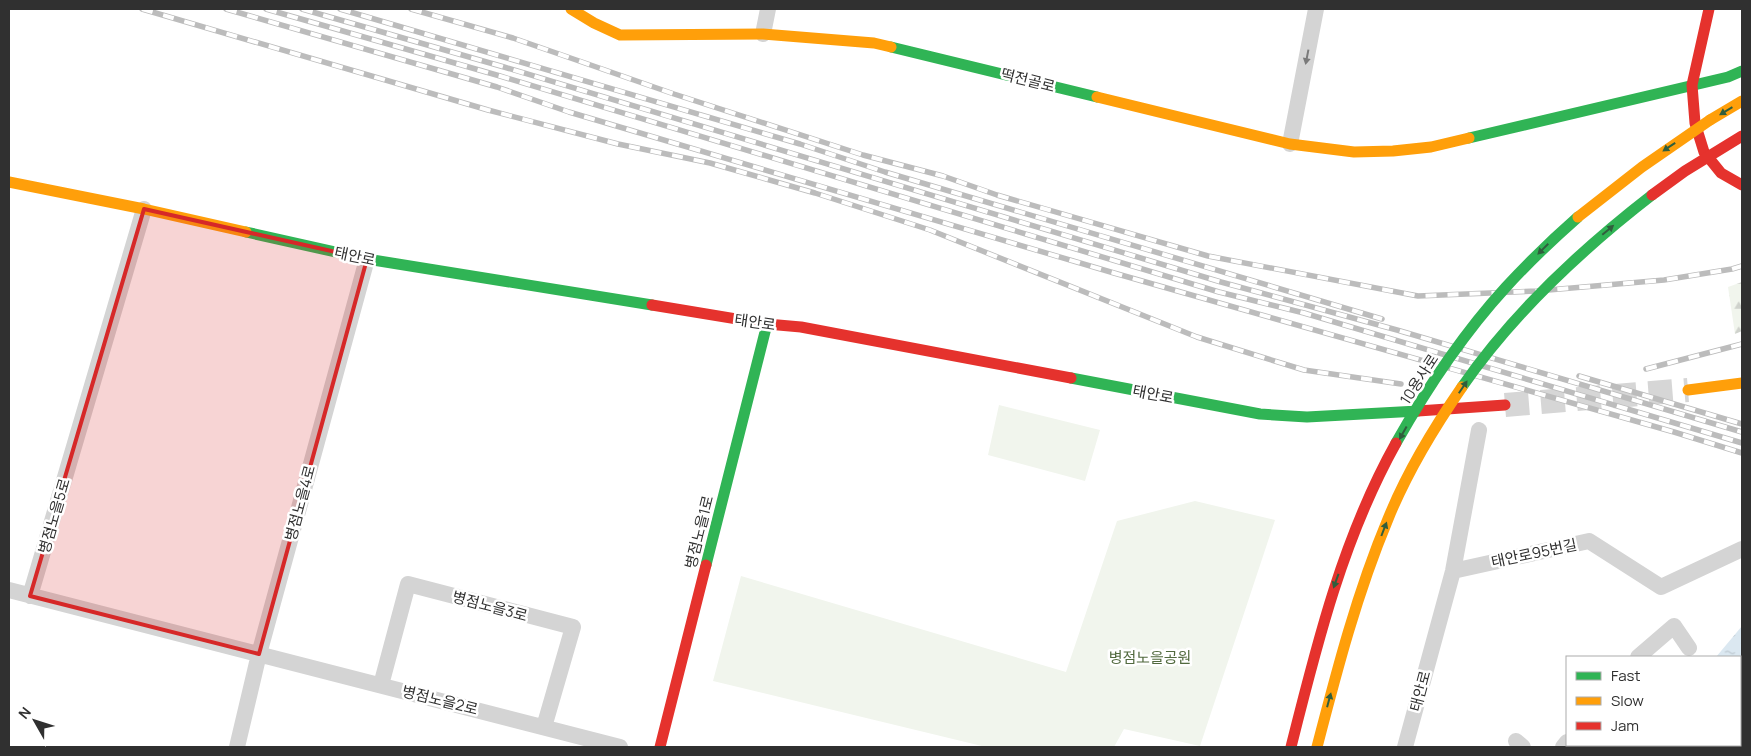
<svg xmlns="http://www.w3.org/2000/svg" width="1751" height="756" font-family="Manrope,'Noto Sans KR',sans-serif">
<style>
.forest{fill:url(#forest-firs)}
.green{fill:#f1f5ed}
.water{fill:url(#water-ripples)}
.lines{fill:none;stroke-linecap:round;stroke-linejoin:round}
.secondary-tunnel{stroke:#d6d6d6;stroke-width:24;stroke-dasharray:24 12;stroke-linecap:butt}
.street{stroke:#d4d4d4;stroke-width:16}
.fast{stroke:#30b455;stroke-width:11}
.slow{stroke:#ff9f0a;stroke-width:11}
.jam{stroke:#e5322d;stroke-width:11}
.rail-casing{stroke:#bcbcbc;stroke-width:5.5}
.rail{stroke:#fff;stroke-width:4;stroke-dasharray:11;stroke-linecap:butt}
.fast-bridge{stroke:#30b455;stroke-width:11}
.slow-bridge{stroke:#ff9f0a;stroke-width:11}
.jam-bridge{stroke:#e5322d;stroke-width:11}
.oneway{fill:#7a7a7a}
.oneway2{fill:#305e3d}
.marked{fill:#d62828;fill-opacity:0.2;stroke:#d62828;stroke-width:4;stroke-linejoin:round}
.labels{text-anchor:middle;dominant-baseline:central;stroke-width:5;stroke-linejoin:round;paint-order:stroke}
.street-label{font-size:15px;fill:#303030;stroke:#fff}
.park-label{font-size:15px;fill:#526a3f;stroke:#fff}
</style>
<defs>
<pattern id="forest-firs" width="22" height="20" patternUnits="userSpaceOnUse" patternTransform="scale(1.25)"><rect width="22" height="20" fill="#f1f5ed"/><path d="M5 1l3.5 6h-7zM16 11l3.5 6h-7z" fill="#cfd2cc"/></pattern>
<pattern id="water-ripples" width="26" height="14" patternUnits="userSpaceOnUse" patternTransform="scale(1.25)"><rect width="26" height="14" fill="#dbe8f1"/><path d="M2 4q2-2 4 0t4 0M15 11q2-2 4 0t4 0" fill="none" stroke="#bcc7cf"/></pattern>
</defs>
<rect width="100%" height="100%" fill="#fff"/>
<path class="forest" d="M1742 282V331L1735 334 1728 287Z"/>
<path class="green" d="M999 405 1100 430 1085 481 988 455Z
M1195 501 1275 520 1200 746 1124 729 1114 747H986L713 681 741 576 1066 672 1117 521Z"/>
<path class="water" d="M1742 626V665L1740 668V657H1716Z"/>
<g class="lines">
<path class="secondary-tunnel" d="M1505 405 1688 390"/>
<path class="street" d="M763 34 768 9
M1290 144 1316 9
M1453 571 1589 541 1661 587 1742 549
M9 590 620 747
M30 596 144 209
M1638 657 1674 626 1689 648
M381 685 408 584 573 627 544 727
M1516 741 1523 747
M237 747 259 654 367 259
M1405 747 1453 571 1479 430
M1563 747 1567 742"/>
<path class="fast" d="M891 47 1097 97
M1469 138 1728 77 1742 71
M246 232 367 259 652 305
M1071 378 1260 414 1307 417 1418 411
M706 565 767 324"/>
<path class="slow" d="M571 9 594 23 620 35 763 34 874 43 891 47
M1097 97 1290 144 1354 152 1393 151 1431 147 1469 138
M1710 120 1742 101
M9 182 144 209 246 232
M1688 390 1742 383"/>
<path class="jam" d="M1709 9 1692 85 1695 123 1704 152 1721 173 1742 185
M652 305 767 324 801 327 1071 378
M1418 411 1505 405
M660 747 706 565"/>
<defs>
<path id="rail" d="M142 9 488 110 618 144 710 163 815 193 930 230 1197 337 1304 370 1401 384
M226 9 497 87 569 112 1114 273 1674 432 1742 453
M266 9 500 76 1219 292 1304 313 1742 443
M302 9 504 67 1221 282 1397 330 1742 432
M340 9 800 144 885 172 1382 319
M411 9 513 38 674 94 863 155 943 176 997 195 1208 256 1418 296 1537 291 1664 280 1732 269 1742 266
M1646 369 1742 344
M1579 376 1742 424"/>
</defs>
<use href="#rail" class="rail-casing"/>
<use href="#rail" class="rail"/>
<path class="fast-bridge" d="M1462 387C1513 313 1581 250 1652 195
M1396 443C1427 388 1463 334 1506 287 1529 262 1553 239 1578 217"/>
<path class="slow-bridge" d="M1578 217 1642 167 1710 120
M1317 747C1337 670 1357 593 1388 519 1407 472 1433 429 1462 387"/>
<path class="jam-bridge" d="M1652 195 1685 171 1742 136
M1291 747C1317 643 1343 538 1396 443"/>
</g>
<defs><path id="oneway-solid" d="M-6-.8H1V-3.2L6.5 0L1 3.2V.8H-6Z" transform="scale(1.25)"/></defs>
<use class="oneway" href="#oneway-solid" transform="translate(1307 57) rotate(101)"/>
<g class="oneway2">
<use href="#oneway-solid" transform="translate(1726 111) rotate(149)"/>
<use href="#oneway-solid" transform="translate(1669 147) rotate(146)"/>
<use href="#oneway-solid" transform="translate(1608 230) rotate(-40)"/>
<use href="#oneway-solid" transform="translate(1543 249) rotate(135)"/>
<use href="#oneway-solid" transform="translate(1463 387) rotate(-56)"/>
<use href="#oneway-solid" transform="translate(1403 433) rotate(119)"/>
<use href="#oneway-solid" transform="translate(1384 529) rotate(-69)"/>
<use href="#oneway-solid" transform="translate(1336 581) rotate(110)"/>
<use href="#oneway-solid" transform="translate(1329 700) rotate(-75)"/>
</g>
<path class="marked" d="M144 209 367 259 259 654 30 596Z"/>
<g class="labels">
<g class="street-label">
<text transform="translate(1028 80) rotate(14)">떡전골로</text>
<text transform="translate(355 256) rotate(12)">태안로</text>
<text transform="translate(755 322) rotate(8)">태안로</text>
<text transform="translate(1419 379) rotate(-57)">10용사로</text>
<text transform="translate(1153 394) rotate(11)">태안로</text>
<text transform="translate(300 503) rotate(-75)">병점노을4로</text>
<text transform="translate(54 516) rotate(-74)">병점노을5로</text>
<text transform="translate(699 532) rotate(-76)">병점노을1로</text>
<text transform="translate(1534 553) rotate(-12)">태안로95번길</text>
<text transform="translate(490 606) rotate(15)">병점노을3로</text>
<text transform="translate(1420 691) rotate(-75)">태안로</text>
<text transform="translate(440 700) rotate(14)">병점노을2로</text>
</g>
<g class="park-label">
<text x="1150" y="657">병점노을공원</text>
</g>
</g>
<rect width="1751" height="756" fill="none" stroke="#303030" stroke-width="20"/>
<rect x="1566" y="656" width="175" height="90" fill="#ffffff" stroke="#acacac"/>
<rect x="1576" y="672" width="25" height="8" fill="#30b455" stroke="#acacac"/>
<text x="1611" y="681" font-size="15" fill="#303030">Fast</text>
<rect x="1576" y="697" width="25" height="8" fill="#ff9f0a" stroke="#acacac"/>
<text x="1611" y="706" font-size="15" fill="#303030">Slow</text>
<rect x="1576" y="722" width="25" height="8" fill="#e5322d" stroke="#acacac"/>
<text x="1611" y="731" font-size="15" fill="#303030">Jam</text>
<g transform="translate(35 721) rotate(309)" stroke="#ffffff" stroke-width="4" paint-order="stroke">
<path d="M0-4L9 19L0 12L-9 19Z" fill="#303030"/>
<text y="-8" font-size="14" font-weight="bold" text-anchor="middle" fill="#303030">N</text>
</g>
</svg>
